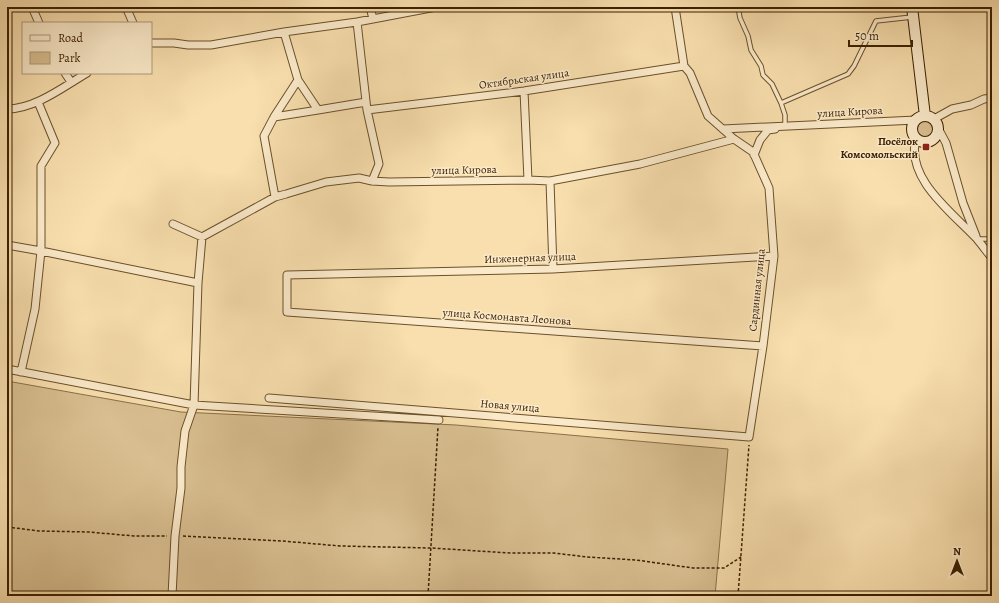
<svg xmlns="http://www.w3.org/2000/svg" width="999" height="603" font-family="Alegreya,serif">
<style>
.green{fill:#d9bf91;stroke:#8a7049}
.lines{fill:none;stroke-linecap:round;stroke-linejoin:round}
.lane-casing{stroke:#6a502c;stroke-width:5.5}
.street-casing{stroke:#6a502c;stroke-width:9}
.secondary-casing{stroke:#3b2101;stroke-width:12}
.path{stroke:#3b2101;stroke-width:1.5;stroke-dasharray:3 2;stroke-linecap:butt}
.lane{stroke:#fbeaca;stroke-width:3.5}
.street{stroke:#fbeaca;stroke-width:7}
.secondary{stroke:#fbeaca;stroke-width:10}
.poi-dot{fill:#8f2418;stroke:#fbeaca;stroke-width:1.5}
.labels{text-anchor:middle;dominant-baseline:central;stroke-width:3;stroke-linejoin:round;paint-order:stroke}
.street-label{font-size:11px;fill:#3b2101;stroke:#fbeaca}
.poi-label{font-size:11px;font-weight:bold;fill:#3b2101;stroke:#fbeaca;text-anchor:end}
</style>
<rect width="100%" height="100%" fill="#f9dfae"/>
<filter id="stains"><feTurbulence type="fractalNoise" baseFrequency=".005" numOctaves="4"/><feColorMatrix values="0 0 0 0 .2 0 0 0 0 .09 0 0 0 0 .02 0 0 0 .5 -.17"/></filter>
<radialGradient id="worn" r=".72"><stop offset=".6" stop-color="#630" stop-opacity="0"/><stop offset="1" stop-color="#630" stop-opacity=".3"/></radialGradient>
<path class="green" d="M917 129a8 8 0 1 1 16 0a8 8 0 1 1-16 0Z
M7 381 181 412 456 425 728 449 715 596H7Z"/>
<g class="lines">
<defs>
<path id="lane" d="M738 7 740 18 748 36 751 50 761 66 763 75 772 84 781 103 785 115V126
M781 103 848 74 854 66 876 21 912 17
M977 239H992"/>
<path id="street" d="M32 7 39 23
M126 7 133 23
M370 7 373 19
M357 22 367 110 379 164 372 181
M151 43H174L188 45H211L284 32 357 22 436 7
M65 73 71 82
M524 91 528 180
M7 109C35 109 63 87 87 73
M318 110 366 102
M367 110 524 91 684 66
M274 117 298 80
M934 119 952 109 971 105 984 99 992 98
M938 128 946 143 963 203 976 236
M723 129 916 120
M916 138C905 179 953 213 977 239 982 245 987 252 992 258
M754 155 760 140 768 130 775 129
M550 181 553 269
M275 197 264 136 274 117 318 110 298 80 284 32
M173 224 202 237
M202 237 275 197 286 194 326 182 359 178 372 181 389 182 528 180 550 181 640 164 734 139
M7 245 41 251 198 283
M763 346 287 312V275L553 269 774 256
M7 369 194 405 439 420
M21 372 35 309 41 251V166L55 143 38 102
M269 398 749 437 763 346 774 256 769 188 753 152 734 139 708 116 690 73 684 66 675 7
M172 596 175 536 181 488V467L185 431 194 405 198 283 202 237"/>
<path id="secondary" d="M912 7 925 116
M912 129a13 13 0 1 1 26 0a13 13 0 1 1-26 0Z"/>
</defs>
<use href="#lane" class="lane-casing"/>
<use href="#street" class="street-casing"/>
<use href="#secondary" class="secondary-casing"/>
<path class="path" d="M7 527 39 531 89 532 134 536H167
M183 536 282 541 340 546 431 548 510 553H554L587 557 636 560 693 568H724L741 557
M428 596 438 427
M738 596 749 445"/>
<use href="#lane" class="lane"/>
<use href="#street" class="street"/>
<use href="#secondary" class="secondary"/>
</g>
<rect class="poi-dot" x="922" y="143" width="8" height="8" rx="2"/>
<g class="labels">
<g class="street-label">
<text transform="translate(524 79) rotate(-8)">Октябрьская улица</text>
<text transform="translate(850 112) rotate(-3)">улица Кирова</text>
<text transform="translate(464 170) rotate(-1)">улица Кирова</text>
<text transform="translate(530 258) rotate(-2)">Инженерная улица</text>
<text transform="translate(757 290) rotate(-84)">Сардинная улица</text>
<text transform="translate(507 317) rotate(4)">улица Космонавта Леонова</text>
<text transform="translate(510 406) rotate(5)">Новая улица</text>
</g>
<g class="poi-label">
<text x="918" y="141">Посёлок<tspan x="918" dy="13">Комсомольский</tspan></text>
</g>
</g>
<rect width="999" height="603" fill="none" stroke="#f9dfae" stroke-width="24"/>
<rect x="8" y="8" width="983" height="587" fill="none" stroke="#3b2101" stroke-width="2"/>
<rect x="12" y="12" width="975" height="579" fill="none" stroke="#3b2101"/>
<rect x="22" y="22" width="130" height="52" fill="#fbeaca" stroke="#ae9a7a"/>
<rect x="30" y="35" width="20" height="6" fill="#fbeaca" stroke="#ae9a7a"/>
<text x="58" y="42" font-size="12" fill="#3b2101">Road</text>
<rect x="30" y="52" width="20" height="12" fill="#d9bf91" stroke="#ae9a7a"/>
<text x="58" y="62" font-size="12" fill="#3b2101">Park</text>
<g transform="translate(957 561)" stroke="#fbeaca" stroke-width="3" paint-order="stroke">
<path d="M0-3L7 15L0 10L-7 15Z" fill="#3b2101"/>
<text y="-6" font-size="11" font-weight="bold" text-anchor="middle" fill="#3b2101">N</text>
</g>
<path d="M849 40v6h63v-6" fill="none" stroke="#3b2101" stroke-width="2"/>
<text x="855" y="40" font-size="12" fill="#3b2101" stroke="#fbeaca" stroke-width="3" paint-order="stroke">50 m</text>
<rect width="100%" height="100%" filter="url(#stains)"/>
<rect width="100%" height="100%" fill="url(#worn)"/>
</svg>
